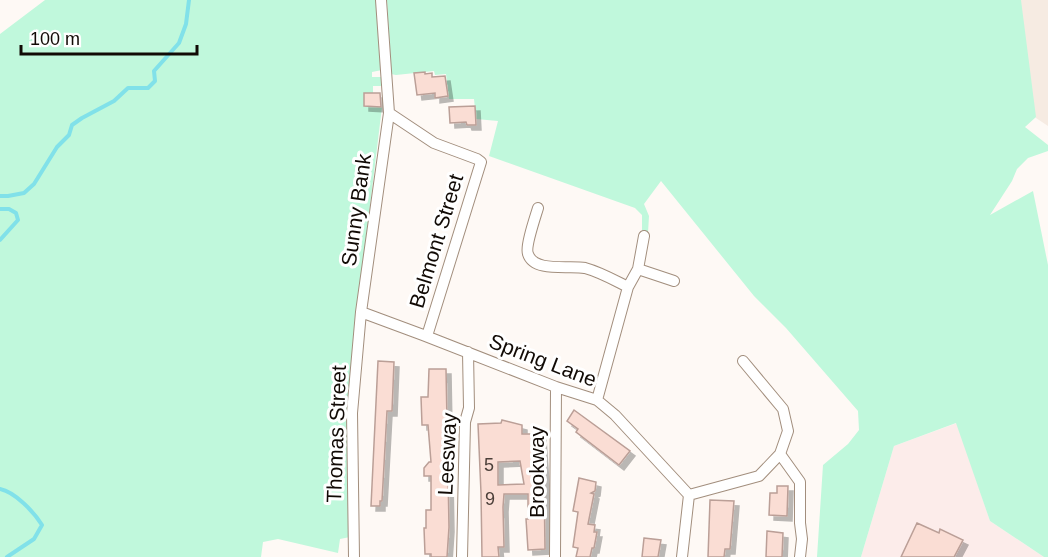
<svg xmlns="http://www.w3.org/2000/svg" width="1048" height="557" font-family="Arial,sans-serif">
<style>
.industrial{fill:#fcecea}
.built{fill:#f6ebe2}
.green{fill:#c0f8dc}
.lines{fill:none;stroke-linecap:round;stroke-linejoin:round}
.stream{stroke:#81e1e9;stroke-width:4}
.building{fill:#faddd4;stroke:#bb9f97;stroke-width:1.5;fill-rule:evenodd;filter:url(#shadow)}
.street-casing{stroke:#a28e7d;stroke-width:12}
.street{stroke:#fff;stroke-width:10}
.labels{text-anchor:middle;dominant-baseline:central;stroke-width:6;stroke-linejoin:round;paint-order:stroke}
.number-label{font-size:18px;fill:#4b3f39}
.street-label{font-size:21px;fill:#110a05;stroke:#fff}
</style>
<defs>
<filter id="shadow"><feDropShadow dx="5" dy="5" stdDeviation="0" flood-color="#0004"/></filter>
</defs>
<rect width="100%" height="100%" fill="#fef9f5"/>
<path class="industrial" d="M957 423 990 521 1044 557H861L894 446Z"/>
<path class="built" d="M1014 0H1048V126L1036 118 1033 113Z"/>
<path class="green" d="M45 0H378L382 70 372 72V77H381L382 86H373V93H365L364 106 382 107 356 321 350 537 340 539 338 553 278 539 263 542 261 557H0V34Z
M387 0H1021L1036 117 1025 127 1048 145V151L1028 158 1017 169 1012 181 990 215 1033 191 1048 265V557H1044L990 521 956 423 894 446 861 557H817L823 465 848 444 859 430 858 411 786 328 754 296 661 181 644 204 649 216 648 233 642 232V215L635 208 489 156 498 121 476 119 474 99H449L446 74 435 75 434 71 396 75 391 74Z"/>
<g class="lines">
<path class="stream" d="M0 196H8L24 193 34 184 57 147 69 135 72 125 82 118 114 101 128 88H148L155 81 154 71 179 43 186 24 189 0
M0 209H9L16 213 18 220 0 240
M0 489C15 492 34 512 42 525L34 539 7 557"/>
</g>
<path class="building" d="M425 72V74L432 73V77L445 76 448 96 435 98V93L417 95 414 73Z
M364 93H380L381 107 364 106Z
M475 106 476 125H467L466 122 450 123 449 107Z
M378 361 394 362 392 411H387L382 501H380V506H371Z
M429 369H446L449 527 447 557H431V554H425L424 528H426V510H431V476H424V468L429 462H431L428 425H422L421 397H428Z
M574 410 630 451 619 465 576 432 578 429 567 421Z
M502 420 522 425V434H541L544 479 545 549 528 550 526 519H528V494H504L503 507 504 547H498L499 557H482L481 493 478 424 501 423ZM520 461 524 484 498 485V462Z
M579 478 596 482 595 491 591 493 594 494 588 524 595 525 594 532H597L594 548H592L590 557H576L578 548 573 547 578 512 573 511Z
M777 486H788L787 516 769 515 770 493H777Z
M710 500 734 501 730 549H725L724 557H708Z
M917 523 939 533 940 529 963 540 954 557H901Z
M767 531 783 533 782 557H766Z
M644 538 661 540 658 557H642Z"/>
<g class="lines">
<defs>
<path id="street" d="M389 113 434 143 477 159 481 162 427 336
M538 208C535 218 525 247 528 254 534 273 570 265 585 268 600 272 614 280 628 287
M638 269 674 281
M361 312 423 335 556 387 597 400 615 415 689 495 682 557
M597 400 628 287 638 269 644 236
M780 454 800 482V523L802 539 800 557
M689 495 759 476 780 454 788 431 783 409 743 361
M354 557 352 413 361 312 389 113 381 0
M462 557 465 422 469 408 468 352
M555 557 556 387"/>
</defs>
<use href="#street" class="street-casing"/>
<use href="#street" class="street"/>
</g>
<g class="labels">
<g class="number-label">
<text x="489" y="465">5</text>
<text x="490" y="499">9</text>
</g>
<g class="street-label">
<text transform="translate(356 210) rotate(-82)">Sunny Bank</text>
<text transform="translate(436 241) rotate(-73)">Belmont Street</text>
<text transform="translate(543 360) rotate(21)">Spring Lane</text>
<text transform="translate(336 434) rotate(-88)">Thomas Street</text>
<text transform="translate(447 454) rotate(-87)">Leesway</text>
<text transform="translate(536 472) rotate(-90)">Brookway</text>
</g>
</g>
<path d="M21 45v9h176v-9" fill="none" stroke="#110a05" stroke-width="3"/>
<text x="30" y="45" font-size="18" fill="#110a05" stroke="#ffffff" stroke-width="4.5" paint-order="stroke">100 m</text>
</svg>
